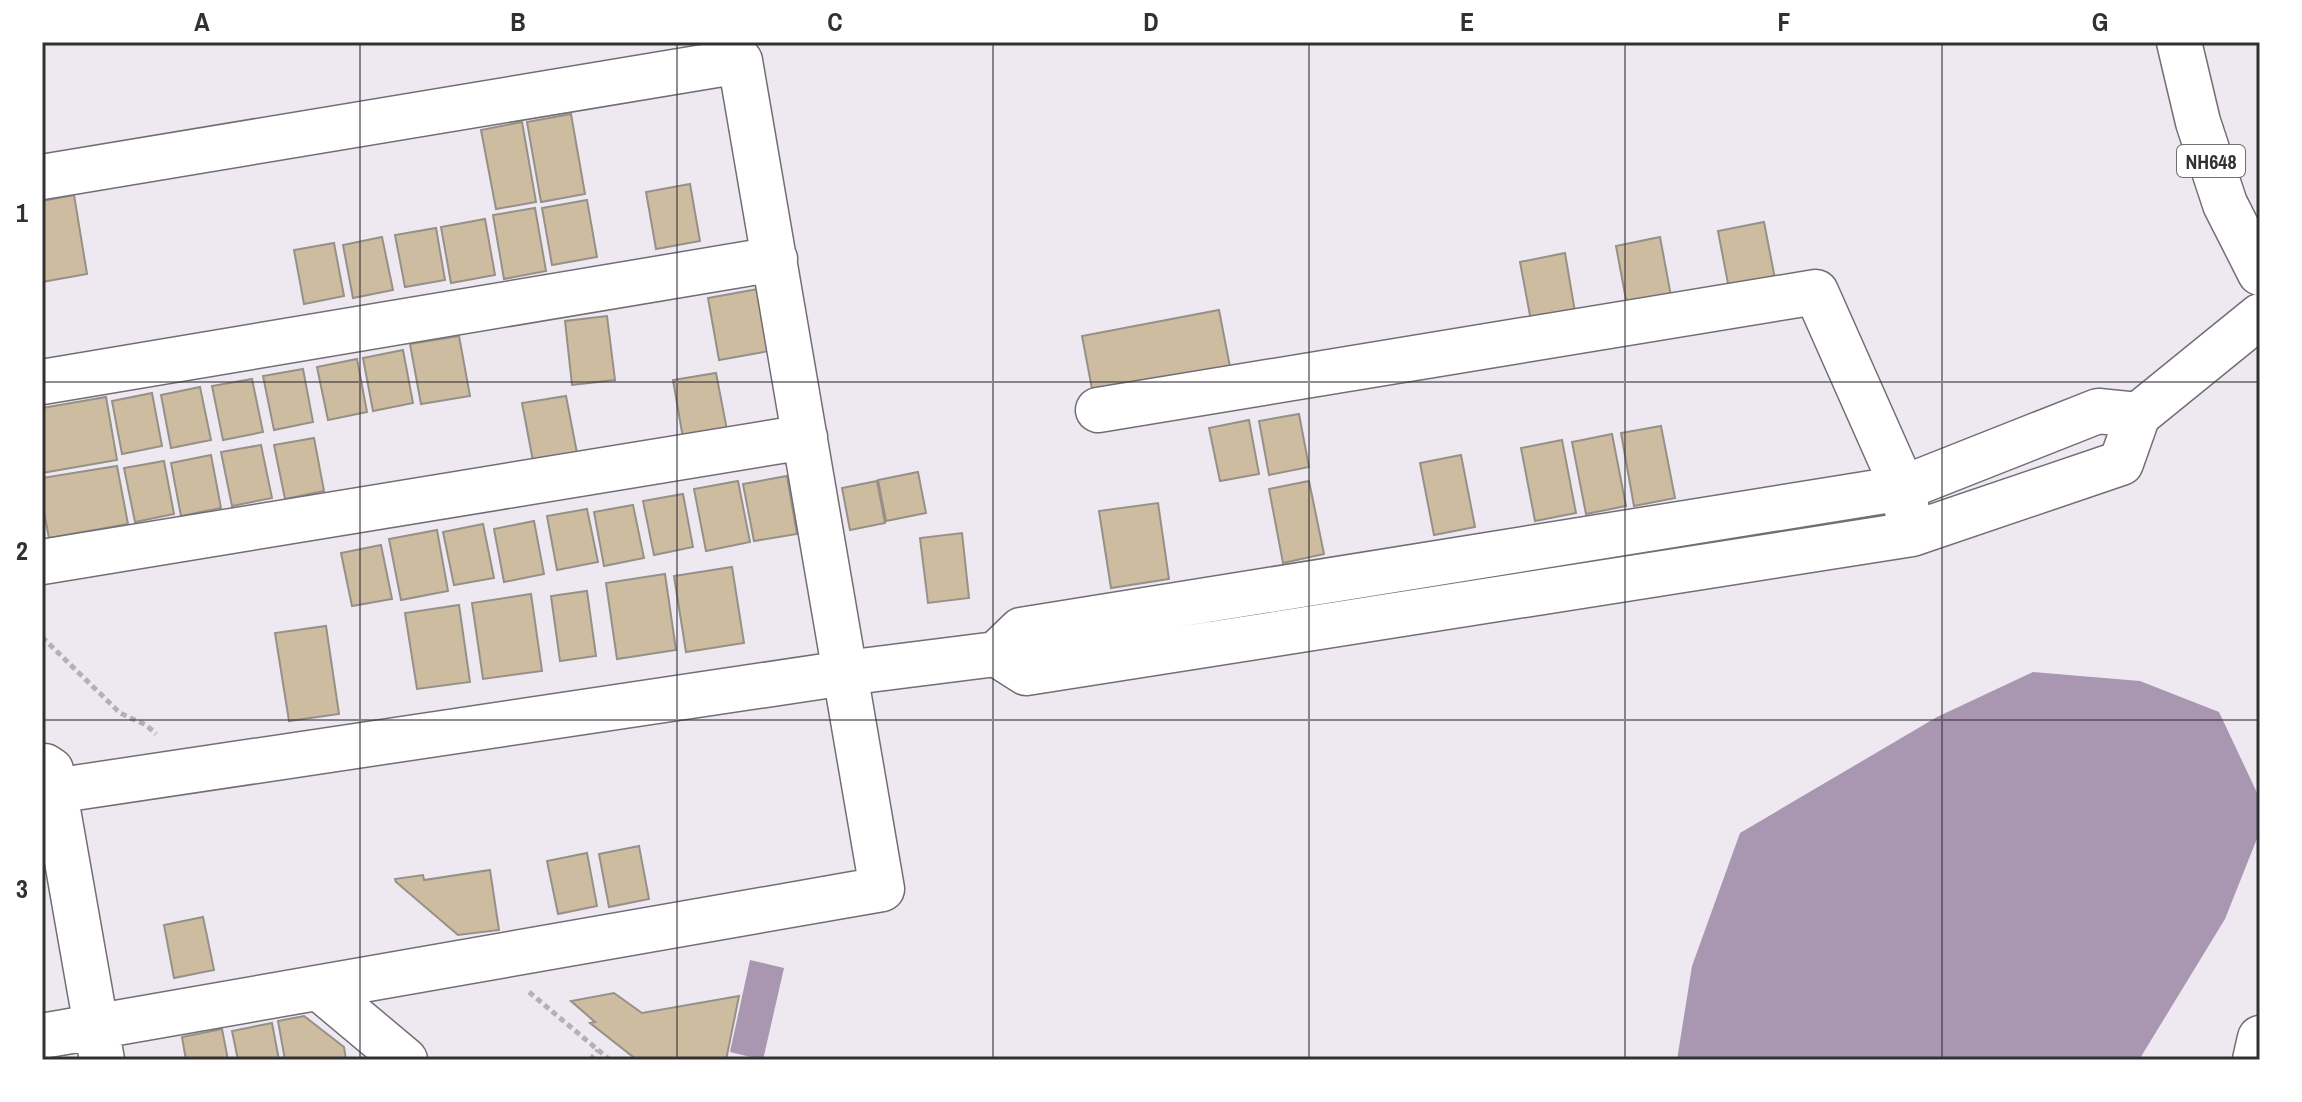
<svg xmlns="http://www.w3.org/2000/svg" width="2302" height="1102" font-family="'Archivo Narrow',sans-serif">
<style>
.water{fill:#a997b2}
.building{fill:#cebca0;stroke:#969188;stroke-width:2}
.lines{fill:none;stroke-linecap:round;stroke-linejoin:round}
.street-casing{stroke:#736d75;stroke-width:47}
.highway-casing{stroke:#736d75;stroke-width:47}
.path{stroke:#b5b0b7;stroke-width:5;stroke-dasharray:6 4;stroke-linecap:butt}
.street{stroke:#fff;stroke-width:44}
.highway{stroke:#fff;stroke-width:44}
.grid{fill:none;stroke:#333034;stroke-width:2;stroke-opacity:0.55}
.labels{text-anchor:middle;dominant-baseline:central;stroke-width:6;stroke-linejoin:round;paint-order:stroke}
.shield{fill:#fff;stroke:#706e71;stroke-width:2}
.shield-label{font-size:20px;font-weight:bold;fill:#333034}
.neatline{fill:none;stroke:#333034;stroke-width:3}
.grid-label{font-size:26px;text-anchor:middle;font-weight:bold;fill:#333034}
</style>
<rect width="100%" height="100%" fill="#eee8f1"/>
<path class="water" d="M2033 672 2140 681 2219 712 2260 799V831L2225 919 2139 1060H1677L1692 966 1740 833 1937 717Z
M750 960 784 968 763 1060 730 1052Z"/>
<path class="building" d="M571 114 585 194 541 202 527 122Z
M522 122 536 202 496 209 481 130Z
M690 184 700 241 656 249 646 192Z
M74 195 87 274 42 282V201Z
M587 200 597 257 552 265 542 208Z
M535 208 546 271 504 279 493 215Z
M485 219 495 275 451 283 441 227Z
M1764 222 1776 284 1730 294 1718 231Z
M436 228 445 280 405 287 395 235Z
M382 237 393 290 353 298 343 245Z
M1660 237 1671 296 1627 305 1616 246Z
M334 243 344 296 304 304 294 250Z
M1565 253 1576 318 1532 326 1520 262Z
M758 289 769 351 719 360 708 298Z
M1219 310 1230 367 1093 394 1082 336Z
M607 316 615 380 572 385 565 321Z
M459 336 470 396 421 404 410 344Z
M403 350 413 403 373 411 363 358Z
M357 359 367 412 328 420 317 367Z
M303 369 313 422 274 430 263 376Z
M716 373 727 430 683 438 673 380Z
M252 379 263 432 223 440 212 386Z
M200 387 211 440 171 448 161 395Z
M152 393 162 446 122 454 112 401Z
M566 396 577 453 533 461 522 403Z
M106 397 117 460 42 473V408Z
M1299 414 1309 467 1269 475 1259 421Z
M1249 420 1259 474 1220 481 1209 428Z
M1661 426 1675 498 1634 506 1621 433Z
M1612 434 1626 506 1586 514 1572 442Z
M314 438 324 491 285 499 274 445Z
M1562 440 1576 513 1535 521 1521 448Z
M261 445 272 498 232 506 221 452Z
M211 455 221 508 181 516 171 463Z
M1461 455 1475 527 1434 535 1420 463Z
M164 461 174 514 135 522 124 468Z
M117 466 128 524 49 538 42 502V478Z
M918 472 926 513 886 521 878 480Z
M787 476 797 534 754 541 743 484Z
M738 481 750 542 706 551 694 489Z
M877 481 885 523 850 530 842 488Z
M1309 481 1324 554 1283 563 1269 489Z
M683 494 693 547 654 555 643 501Z
M1158 503 1169 579 1111 588 1099 511Z
M633 505 644 558 604 566 594 512Z
M587 509 598 562 557 570 547 516Z
M534 521 544 574 504 582 494 529Z
M483 524 494 578 454 585 443 532Z
M437 530 448 591 401 600 389 539Z
M962 533 969 598 928 603 920 538Z
M381 545 392 599 352 606 341 553Z
M732 567 744 643 686 652 674 576Z
M665 574 676 650 617 659 606 583Z
M587 591 596 656 560 661 551 596Z
M531 594 542 671 483 679 472 603Z
M459 605 470 682 417 689 405 613Z
M326 626 339 714 289 721 275 633Z
M639 846 649 899 609 907 599 854Z
M587 853 597 906 558 914 547 861Z
M490 870 499 930 458 935 396 882 395 879 423 875 424 880Z
M203 917 214 970 174 978 164 925Z
M614 993 642 1013 739 996 726 1060H637L590 1023 595 1022 571 1001Z
M304 1016 344 1047 346 1060H285L278 1021Z
M272 1023 279 1060H238L232 1031Z
M222 1029 228 1060H186L182 1037Z"/>
<g class="lines">
<defs>
<path id="street" d="M42 177 740 61 882 889 42 1036
M42 382 775 259
M1098 410 1816 292 1903 488 1908 516
M42 562 805 437
M996 654 1026 673 1912 534 2121 463 2138 415
M45 766 51 770 102 1060
M54 791 845 673 996 654 1021 630 1903 488 2098 411 2138 415 2260 316
M319 988 405 1060
M2255 1060 2260 1038"/>
<path id="highway" d="M2179 42 2198 122 2225 204 2260 273"/>
</defs>
<use href="#street" class="street-casing"/>
<use href="#highway" class="highway-casing"/>
<path class="path" d="M42 637 120 713 146 725 156 734
M529 992 610 1060
M590 1060 598 1050"/>
<use href="#street" class="street"/>
<use href="#highway" class="highway"/>
</g>
<path class="grid" d="M360 42V1060M677 42V1060M993 42V1060M1309 42V1060M1625 42V1060M1942 42V1060M42 382H2260M42 720H2260"/>
<g class="labels">
<rect class="shield" x="2177" y="145" width="68" height="32" rx="6"/>
<g class="shield-label">
<text x="2211" y="161">NH648</text>
</g>
</g>
<rect width="2302" height="1102" fill="none" stroke="#ffffff" stroke-width="88"/>
<rect x="44" y="44" width="2214" height="1014" class="neatline"/>
<g class="grid-label">
<text x="202" y="31">A</text>
<text x="518" y="31">B</text>
<text x="835" y="31">C</text>
<text x="1151" y="31">D</text>
<text x="1467" y="31">E</text>
<text x="1784" y="31">F</text>
<text x="2100" y="31">G</text>
<text x="22" y="222">1</text>
<text x="22" y="560">2</text>
<text x="22" y="898">3</text>
</g>
</svg>
